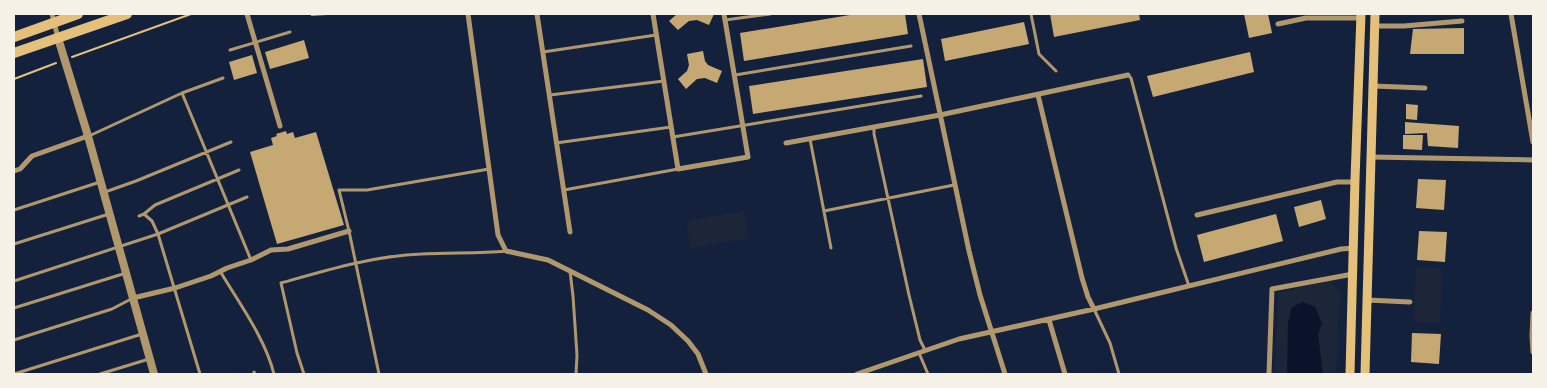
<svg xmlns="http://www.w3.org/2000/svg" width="1547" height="388" font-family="'Golos Text',sans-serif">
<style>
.green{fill:#1d2539}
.water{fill:#0b132b}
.building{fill:#c6a872}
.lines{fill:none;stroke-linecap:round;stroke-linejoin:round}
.path{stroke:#e5c07b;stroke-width:2}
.service{stroke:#b1986c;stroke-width:3}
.minor{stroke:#b1986c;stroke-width:5}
.tertiary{stroke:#b1986c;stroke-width:8}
.secondary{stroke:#e5c07b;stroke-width:9}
.primary{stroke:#e5c07b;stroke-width:10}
</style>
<rect width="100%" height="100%" fill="#14213d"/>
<path class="green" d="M744 211 748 238 690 248 686 221Z
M1416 268 1442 269 1440 323 1414 322Z
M1332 279 1334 287 1340 292 1336 374H1275L1278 293Z"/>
<path class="water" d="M1303 302 1315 307 1322 323 1318 334 1323 374H1287L1288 322 1292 307Z"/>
<path class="building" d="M311 14H328V15L311 16Z
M677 14H714L709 25 697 20 689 21 678 30 669 21Z
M856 14H905L908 34 744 61 740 33Z
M1050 14H1139L1140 20 1054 37Z
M1244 14H1268L1272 33 1249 38Z
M1024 22 1029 44 945 61 941 39Z
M1464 28V54H1410L1413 29Z
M304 40 309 58 270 69 265 52Z
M703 51 705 61 708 65 722 71 717 83 705 78 697 79 686 89 678 79 687 71 689 65 687 54Z
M1250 52 1254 72 1153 97 1147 76Z
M252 55 257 73 234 80 229 62Z
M923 59 927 87 753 114 749 86Z
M1406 104 1418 105 1417 120 1406 119Z
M1405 122 1459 126 1458 148 1428 146 1427 133 1405 134Z
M286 131 287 134 293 132 295 138 316 132 344 225 277 244 250 152 273 145 271 138 277 136 276 134Z
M1403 135H1423L1422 150 1403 149Z
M1418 179 1446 180 1444 210 1416 208Z
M1321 200 1326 219 1299 227 1294 207Z
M1276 214 1283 241 1204 262 1197 235Z
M1419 231 1447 232 1445 262 1417 260Z
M1412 333 1441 334 1439 364 1411 362Z"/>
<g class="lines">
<path class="path" d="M72 57 191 14
M14 79 56 63"/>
<path class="service" d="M1031 14 1039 54 1056 71
M725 20 770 14
M230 50 290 32
M543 52 656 35
M735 75 911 46
M1128 75 1131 78 1176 248 1189 286
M182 93 251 260
M550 95 664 81
M874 127V134L909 295 920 340 925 350
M89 136 182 93 223 78
M673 137 921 96
M810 139 831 248
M556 143 671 127
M564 190 678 169
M105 192 136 181 231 142
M14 210 100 182
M824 211 954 185
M144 214 152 221 158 234 200 374
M139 216 144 214 155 205 239 170
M14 244 109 214
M220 271C239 303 265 338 274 374
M570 271 573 296 577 355 576 374
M14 281 158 234 247 197
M14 308 126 273
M1094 309 1110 343 1119 374
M14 340 112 309 133 298
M919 353 928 374
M254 372 255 374
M14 374 142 334
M100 374 149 359
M304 374 297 353 281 283C327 270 373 256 421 254 450 252 478 254 506 251
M379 374 349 231 339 190H367L489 169"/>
<path class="minor" d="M52 14 58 38
M247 14 280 126
M468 14 498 235 506 251 548 260 648 310 671 325 688 341 698 354 706 374
M537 14 570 232
M653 14 678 169 748 157 724 14
M919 14 969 251 980 295 1005 374
M1511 14 1533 142
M1278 24 1306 18H1360
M1374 26H1404L1462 21
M1373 86 1425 88
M1038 95 1082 278 1088 297 1094 309
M786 143 940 115 1128 75
M1371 157 1533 160
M14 171 20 169 32 156 88 136
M1197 215 1337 182H1355
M133 298 175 288 211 276 227 268 251 260 271 250 288 249 349 231
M1367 300 1410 302
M1533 313 1532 336 1533 352
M1049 320 1065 374
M857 374 959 339 1094 309 1341 249 1354 248
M1269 374 1272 289 1353 274"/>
<path class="tertiary" d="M58 38 88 136 154 374"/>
<path class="secondary" d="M1350 374 1355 179 1361 14
M1365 374 1375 14"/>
<path class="primary" d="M14 37 78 14
M14 53 127 14"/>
</g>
<rect width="1547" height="388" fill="none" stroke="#f6f1e7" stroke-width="30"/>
</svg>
